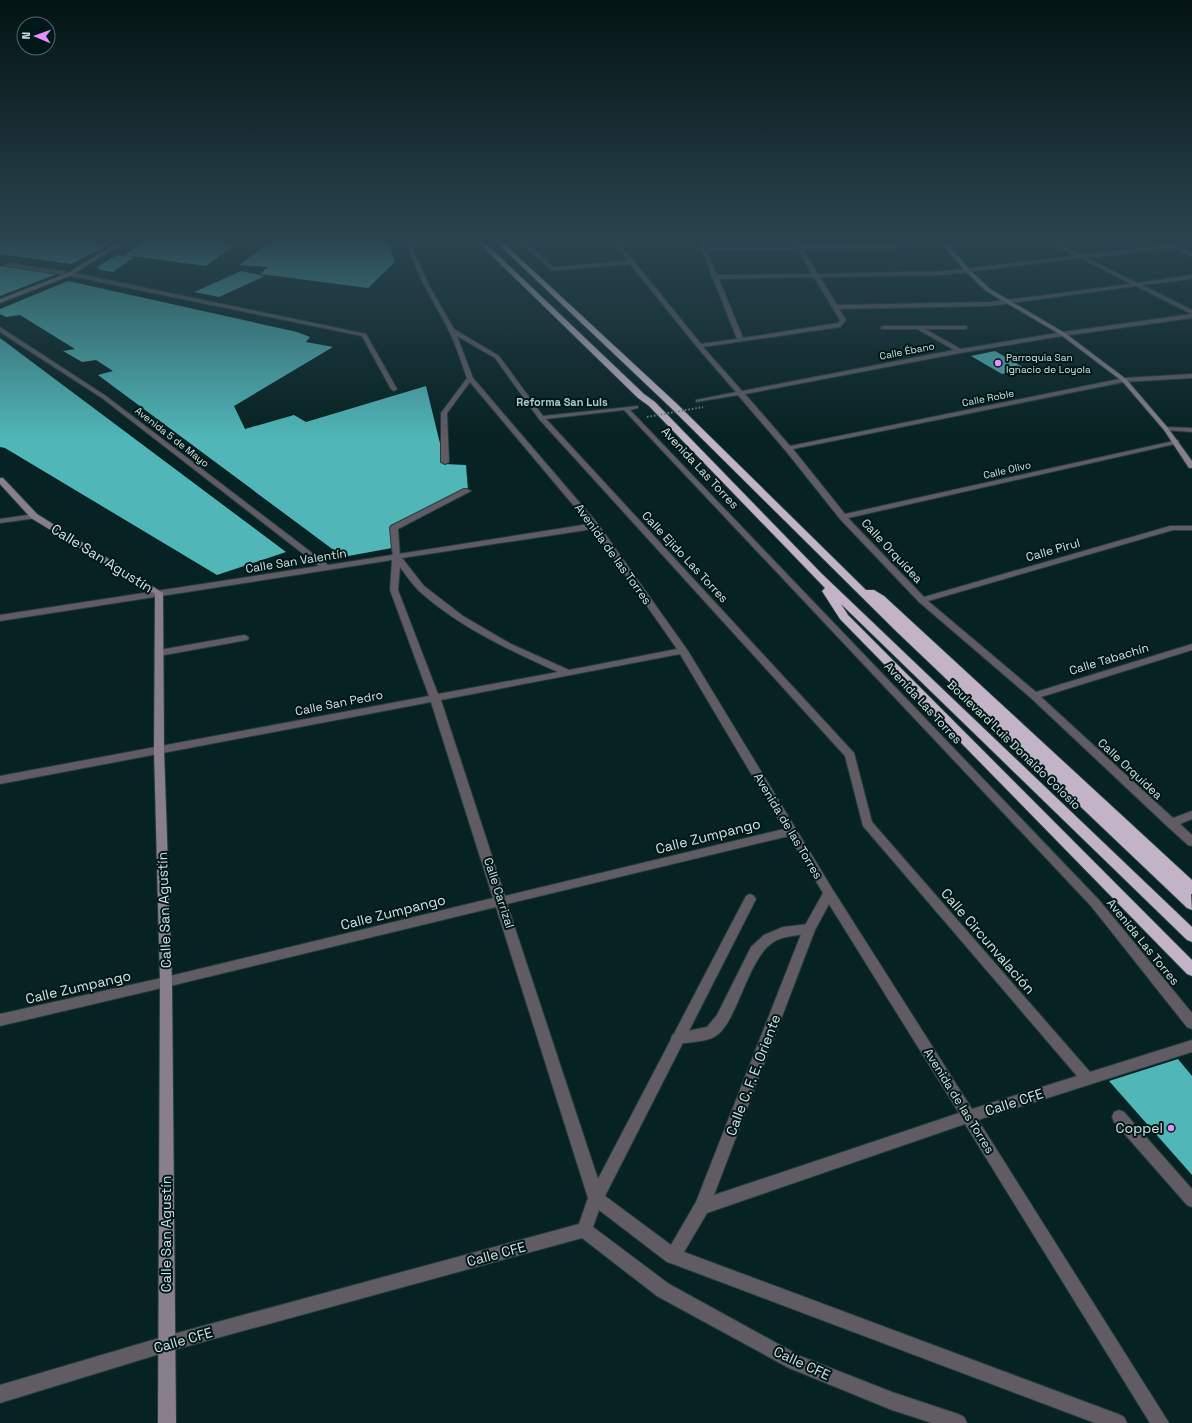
<svg xmlns="http://www.w3.org/2000/svg" width="1192" height="1423" font-family="'Space Grotesk',sans-serif">
<style>
.building{fill:#50b6b7}
.lines{fill:none;stroke-linecap:round;stroke-linejoin:round}
.lane-casing{stroke:#233d3d;stroke-width:2}
.street-casing{stroke:#233d3d;stroke-width:2}
.secondary-casing{stroke:#233d3d;stroke-width:2}
.highway-casing{stroke:#233d3d;stroke-width:2}
.lane{fill:#615b63;fill-rule:evenodd}
.street{fill:#615b63;fill-rule:evenodd}
.secondary{fill:#897f8b;fill-rule:evenodd}
.highway{fill:#c3b3c7;fill-rule:evenodd}
.path-bridge{stroke:#708686;stroke-width:2;stroke-dasharray:1.5 2;stroke-linecap:butt}
.poi-dot{fill:#e88eff;stroke:#001818;stroke-width:1.5}
.labels{text-anchor:middle;dominant-baseline:central;stroke-width:4;stroke-linejoin:round;paint-order:stroke}
.far-street-label{font-size:10px;fill:#d4e3e3;stroke:#001818}
.far-poi-label{font-size:10px;fill:#d4e3e3;stroke:#001818;text-anchor:start}
.far-neighbourhood-label{font-size:11px;font-weight:bold;fill:#aac9c8;stroke:#001818}
.street-label{font-size:12px;fill:#d4e3e3;stroke:#001818}
.near-street-label{font-size:14px;fill:#d4e3e3;stroke:#001818}
.near-poi-label{font-size:14px;fill:#d4e3e3;stroke:#001818;text-anchor:end}
</style>
<rect width="100%" height="100%" fill="#062222"/>
<path class="building" d="M0 239H120L71 264 0 254Z
M151 239H242L206 266 124 255Z
M273 239H337L374 241 376 239H387L395 262 368 288 260 274 268 267 239 265Z
M117 255 134 257 113 272 100 270 97 267Z
M0 266 57 274 0 296Z
M241 271 265 276 219 297 194 292Z
M68 281 297 332 310 337 306 342 333 347 234 406 245 429 294 415 306 422 426 386 445 464 466 465 468 490 392 527V548L343 557 98 375 113 371 96 360 82 362 63 351 75 349 20 315 6 317 0 314V309Z
M0 338 286 552 217 575 5 448 0 447Z
M995 351 1026 369 1002 374 971 356Z
M1178 1059 1192 1076V1175L1109 1081Z"/>
<g class="lines">
<defs>
<path id="lane" d="M464 489H467L471 491 398 529 400 557 396 560 393 559 390 528 391 526Z
M809 924 813 926 815 929 813 932C800 937 784 934 772 943 746 962 737 1025 714 1037 704 1042 689 1042 678 1044L673 1042 671 1038 673 1034 707 1027 717 1015 751 947 764 935 783 927Z"/>
<path id="street" d="M407 239H411L415 255 430 287 454 329 499 356 543 416 638 406V408L630 410 1099 900 1192 1013V1029L1187 1027 1091 906 624 410 546 419 854 753 872 822 1090 1072 1192 1040V1052L978 1120 1169 1423H1150L965 1124 707 1213 684 1252 1118 1414 1124 1417 1127 1423H1095L673 1264 667 1262 599 1210 593 1227 669 1284 800 1356 892 1392 958 1414 964 1417 967 1423H932L892 1410 789 1368 657 1296 582 1238 166 1352 0 1403V1385L166 1336 579 1224 588 1198 496 907 166 987 0 1026V1014L166 977 493 898 431 702 0 784V776L429 696 390 590 392 560 0 621V615L319 566 102 398 0 332V327L106 396 328 565 589 524 470 382 447 413 449 462 445 464 441 462V413L467 378C461 362 456 344 448 329 433 299 413 272 407 239ZM457 336 495 358 539 419 845 756 863 826 1077 1076 972 1109 833 890 688 651 598 524 473 378ZM593 529 677 649 569 670 511 644 463 616 424 586 402 558ZM400 567C406 575 412 584 419 591 459 627 509 650 558 672L438 694 398 590ZM680 654 784 829 505 896 441 700ZM789 836 823 893 803 929 696 1202 671 1245 605 1196 756 899 754 896 750 894 746 896 598 1179 507 904ZM829 904 959 1113 714 1195 815 930Z
M521 239H525V241L553 267 628 261 611 239H616L701 344 737 339 713 278 711 277 712 276 698 239H702L706 247H796L792 239H796L801 246H893L968 239H988L893 248 803 249 818 274 945 271 1075 256 1043 239H1049L1082 255 1166 245 1154 239H1160L1192 253V257L1171 248 1087 258 1137 283 1192 275V279L1142 285 1192 310V314L1136 286 990 306 839 309 846 320 840 327 703 347 742 391 954 350 917 329H881V327L883 326H967V328L965 329H925L961 349 1063 332 1192 314V318L1063 336 960 353 745 394 790 446 1124 378 1192 374V378L1124 382 793 449 845 514 1178 440 1179 442 1175 444 848 518 924 597 1170 526H1192V530H1173L928 601 1036 692 1192 644V650L1041 697 1173 818 1192 811V819L1180 824 1192 835V846L1188 845 1167 826 1031 698 919 602 840 519 785 450 738 395 696 402V400L736 392 697 347 630 264 552 271 520 242ZM707 250H798L812 274 717 275ZM1080 258 1131 284 990 302 837 305 820 277 945 275ZM814 277 840 320 838 323 743 338 719 279Z
M8 263 70 272 366 334 397 389 394 391 391 389 362 336 70 276 6 266 5 265Z
M1166 427 1192 428V432L1164 430 1163 429Z
M34 514 38 516 37 518 0 523V519Z
M244 635 247 636 249 638 247 640 159 656 154 653 159 650Z
M1119 1110 1124 1112 1192 1189V1207L1187 1205 1114 1122 1112 1117 1114 1112Z"/>
<path id="secondary" d="M123 239H129L72 275 0 303V299L68 273Z
M938 239H943L970 270 990 289 1065 333 1126 379 1168 428 1192 461V468H1189L1164 430 1122 381 1061 335 986 291 966 272Z
M0 478H3L37 514 163 593 164 750 172 982 176 1423H158L160 982 154 750 155 594 31 518 0 484Z"/>
<path id="highway" d="M475 239H481L644 394 655 402 821 573 1192 927V942L1187 940 841 604 848 615 1192 960V976L1187 974 840 619 822 591 825 588 649 406 638 398Z
M493 239H499L676 403 866 590H874L884 596 1192 880V894H1191L1192 910 1187 908 897 632 670 407Z"/>
</defs>
<use href="#lane" class="lane-casing"/>
<use href="#street" class="street-casing"/>
<use href="#secondary" class="secondary-casing"/>
<use href="#highway" class="highway-casing"/>
<use href="#lane" class="lane"/>
<use href="#street" class="street"/>
<use href="#secondary" class="secondary"/>
<use href="#highway" class="highway"/>
<path class="path-bridge" d="M647 417 703 407"/>
</g>
<linearGradient id="sky" x2="0" y2="1"><stop stop-color="#031313"/><stop offset="0.55" stop-color="#2a444f"/><stop offset="1" stop-color="#2a444f" stop-opacity="0"/></linearGradient>
<rect width="1192" height="438" fill="url(#sky)"/>
<g class="poi-dot">
<circle cx="998" cy="363" r="4"/>
<circle cx="1171" cy="1128" r="4"/>
</g>
<g class="labels">
<g class="far-street-label">
<text transform="translate(907 351) rotate(-11)">Calle Ébano</text>
<text transform="translate(988 398) rotate(-11)">Calle Roble</text>
<text transform="translate(172 437) rotate(38)">Avenida 5 de Mayo</text>
<text transform="translate(1007 470) rotate(-13)">Calle Olivo</text>
</g>
<g class="far-poi-label">
<text x="1006" y="357">Parroquia San<tspan x="1006" dy="12">Ignacio de Loyola</tspan></text>
</g>
<g class="far-neighbourhood-label">
<text x="562" y="402">Reforma San Luis</text>
</g>
<g class="street-label">
<text transform="translate(700 468) rotate(47)">Avenida Las Torres</text>
<text transform="translate(1053 550) rotate(-16)">Calle Pirul</text>
<text transform="translate(892 551) rotate(47)">Calle Orquídea</text>
<text transform="translate(613 554) rotate(54)">Avenida de las Torres</text>
<text transform="translate(685 557) rotate(47)">Calle Ejido Las Torres</text>
<text transform="translate(296 561) rotate(-9)">Calle San Valentín</text>
<text transform="translate(1109 659) rotate(-17)">Calle Tabachín</text>
<text transform="translate(339 703) rotate(-11)">Calle San Pedro</text>
<text transform="translate(923 703) rotate(47)">Avenida Las Torres</text>
<text transform="translate(1014 745) rotate(44)">Boulevard Luis Donaldo Colosio</text>
<text transform="translate(1130 769) rotate(43)">Calle Orquídea</text>
<text transform="translate(788 826) rotate(59)">Avenida de las Torres</text>
<text transform="translate(499 893) rotate(72)">Calle Carrizal</text>
<text transform="translate(1143 942) rotate(51)">Avenida Las Torres</text>
<text transform="translate(959 1101) rotate(58)">Avenida de las Torres</text>
</g>
<g class="near-street-label">
<text transform="translate(102 558) rotate(32)">Calle San Agustín</text>
<text transform="translate(708 836) rotate(-14)">Calle Zumpango</text>
<text transform="translate(164 910) rotate(-92)">Calle San Agustín</text>
<text transform="translate(393 912) rotate(-14)">Calle Zumpango</text>
<text transform="translate(988 941) rotate(49)">Calle Circunvalación</text>
<text transform="translate(78 987) rotate(-13)">Calle Zumpango</text>
<text transform="translate(753 1075) rotate(-69)">Calle C. F. E. Oriente</text>
<text transform="translate(1014 1102) rotate(-18)">Calle CFE</text>
<text transform="translate(166 1234) rotate(-90)">Calle San Agustín</text>
<text transform="translate(496 1254) rotate(-15)">Calle CFE</text>
<text transform="translate(183 1340) rotate(-16)">Calle CFE</text>
<text transform="translate(802 1363) rotate(25)">Calle CFE</text>
</g>
<g class="near-poi-label">
<text x="1163" y="1128">Coppel</text>
</g>
</g>
<g transform="translate(36 36) rotate(272)"><circle r="19" fill="#001818" stroke="#556969"/>
<path d="M0-3L7 15L0 10L-7 15Z" fill="#e88eff"/>
<text y="-6" font-size="11" font-weight="bold" text-anchor="middle" fill="#d4e3e3">N</text>
</g>
</svg>
